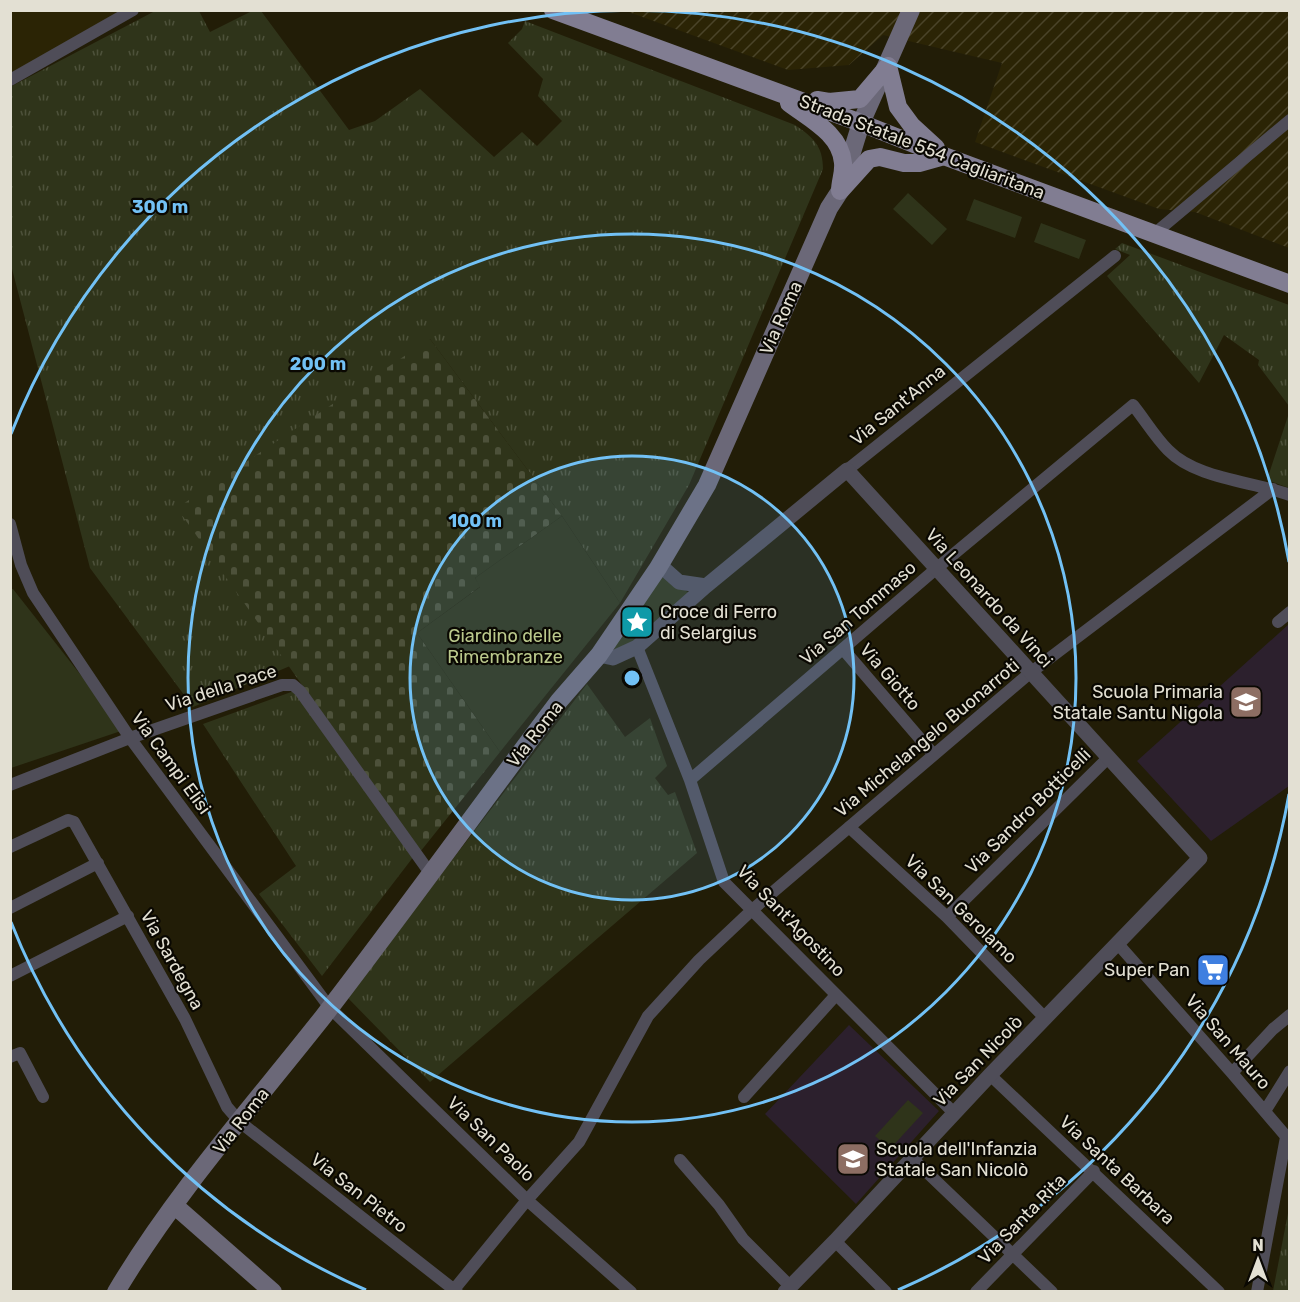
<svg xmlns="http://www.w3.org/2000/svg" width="1300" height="1302" font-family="Rubik,sans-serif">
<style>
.built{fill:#2b2405}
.industrial{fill:url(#industrial-furrows)}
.education{fill:#2c202d}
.grass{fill:url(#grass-tufts)}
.cemetery{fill:url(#cemetery-stones)}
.green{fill:#2f341a}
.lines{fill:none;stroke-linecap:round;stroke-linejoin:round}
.minor{stroke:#4f4d58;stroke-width:12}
.tertiary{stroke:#4f4d58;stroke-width:15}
.secondary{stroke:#6b6878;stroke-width:18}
.primary{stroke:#817d92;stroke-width:18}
.ring{fill:none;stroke:#72c1f5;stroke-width:3}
.labels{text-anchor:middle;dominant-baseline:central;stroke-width:4.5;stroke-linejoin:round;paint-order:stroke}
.street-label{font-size:18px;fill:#e3e0d3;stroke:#0a0802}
.poi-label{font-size:18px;fill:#e3e0d3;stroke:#0a0802;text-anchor:start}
.park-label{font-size:18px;fill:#bbc98c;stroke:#0a0802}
.centre{fill:#72c1f5;stroke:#0a0802;stroke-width:3}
.ring-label{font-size:18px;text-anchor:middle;font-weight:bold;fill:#72c1f5;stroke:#0a0802;stroke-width:4.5;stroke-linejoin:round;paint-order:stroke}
</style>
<defs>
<pattern id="industrial-furrows" width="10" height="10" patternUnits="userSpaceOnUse" patternTransform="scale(1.5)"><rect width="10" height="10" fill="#2b2405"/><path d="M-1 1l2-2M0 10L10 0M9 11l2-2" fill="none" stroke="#4a4429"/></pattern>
<pattern id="grass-tufts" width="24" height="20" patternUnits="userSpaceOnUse" patternTransform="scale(1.5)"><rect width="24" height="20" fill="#2f341a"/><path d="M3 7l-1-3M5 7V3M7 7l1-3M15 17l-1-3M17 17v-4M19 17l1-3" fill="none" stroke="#4d513a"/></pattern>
<pattern id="cemetery-stones" width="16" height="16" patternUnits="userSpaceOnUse" patternTransform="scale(1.5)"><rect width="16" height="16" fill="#2f341a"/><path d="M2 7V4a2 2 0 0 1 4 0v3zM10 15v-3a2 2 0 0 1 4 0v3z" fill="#4d513a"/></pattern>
</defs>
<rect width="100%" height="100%" fill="#221d07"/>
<path class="built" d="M11 11H131L11 86Z"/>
<path class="industrial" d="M626 11H1289V248L1195 212 1159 209 975 142 1002 63 883 35 849 65 788 70Z"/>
<path class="education" d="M1289 624V786L1211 841 1137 761Z
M849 1025 939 1111 856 1204 765 1114Z"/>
<path class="grass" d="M155 11H199L210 32 252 11H261L349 130 375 121 420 89 494 157 522 132 537 146 562 121 538 96 543 79 508 43 522 29 525 21 795 125C813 137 823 146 823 169L689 485 620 603 562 516 430 339 290 666 193 707 90 568 11 265 10 87Z
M1122 243 1289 305V406L1258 365 1259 360 1224 335 1199 383 1107 276 1130 255 1115 249Z
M1289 413 1290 488H1289L1267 480Z
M587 684 625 737 650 718 667 766 655 778 668 795 675 792 697 853 430 1082 347 997Z
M294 691 414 856 322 976 259 894 296 866 203 724Z
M1289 1208V1291H1273Z"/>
<path class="cemetery" d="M430 339 562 516 475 578 481 586 417 633 500 752 420 852 177 508Z"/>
<path class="green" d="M908 193 947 229 932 245 893 209Z
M974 199 1022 217 1015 238 966 220Z
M1041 223 1086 240 1079 259 1034 242Z
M562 516 620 603 500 752 417 633 480 587 475 578Z
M664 572 692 596 621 651 612 648Z
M10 589H13L124 730 11 768Z
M908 1100 923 1113 890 1149 875 1136Z"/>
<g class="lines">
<path class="minor" d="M10 80 133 10
M1154 234 1290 120
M847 470 1115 256
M10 524 21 565 33 593 130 738 330 1008 527 1200 631 1292
M1278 622 1290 612
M637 647 690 780 724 882 954 1113
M843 649 934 755
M690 780 937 568 1133 405C1145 420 1155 437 1168 450 1196 479 1252 481 1290 495
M10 785 130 738 282 685H293L300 691 430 873
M849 827 947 917 1046 1019
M10 847 68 820 74 822 185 1019 227 1107 240 1122 457 1292
M10 908 98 863
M947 917 1109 757
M1118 944 1232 1073 1290 1141
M10 976 128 916
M10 1057 20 1053 43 1097
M1232 1073 1273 1029 1290 1015
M990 1075 1219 1292
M744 1097 836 995
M1265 1111 1290 1071
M912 1158 1052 1292
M680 1160 719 1205 743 1239 790 1286
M835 1241 886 1292
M452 1292 527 1200 579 1142 648 1016 699 960 752 910 1030 673 1273 489
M976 1292 1094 1171
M1257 1292 1286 1137"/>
<path class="tertiary" d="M660 565 679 582 706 586
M599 655 613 658 637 647 706 586 847 470 1200 858 990 1075 835 1241 785 1292"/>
<path class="secondary" d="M174 1205 273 1292
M116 1292C175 1193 252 1107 323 1017 403 913 480 806 559 701L599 655 658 568 707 485 829 208 840 191 861 123 911 10"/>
<path class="primary" d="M553 10 861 123 944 156 1290 284
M888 66 898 107 912 126 936 148
M817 100 829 102 860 99 888 66
M789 103C810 119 841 134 843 163 844 173 840 181 840 191
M841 190 869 159 880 157 904 163H919L944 156"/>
</g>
<circle cx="632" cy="678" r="222" fill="#72c1f5" fill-opacity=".12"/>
<g class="ring">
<circle cx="632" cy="678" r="222"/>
<circle cx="632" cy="678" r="444"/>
<path d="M1289 794A667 667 0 0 1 898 1290M366 1290A667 667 0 0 1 11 922M11 434A667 667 0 0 1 1289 562"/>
</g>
<defs>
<symbol id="sight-square" viewBox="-11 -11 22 22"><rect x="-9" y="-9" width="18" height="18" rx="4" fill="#0f9aa8" stroke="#0a0802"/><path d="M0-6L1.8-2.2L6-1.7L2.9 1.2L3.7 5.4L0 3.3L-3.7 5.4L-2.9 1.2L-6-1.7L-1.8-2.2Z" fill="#fff"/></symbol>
<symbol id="school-square" viewBox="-11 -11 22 22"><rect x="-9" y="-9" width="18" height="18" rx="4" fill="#8d6e63" stroke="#0a0802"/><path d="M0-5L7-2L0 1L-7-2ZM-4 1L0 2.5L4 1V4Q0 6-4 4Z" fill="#fff"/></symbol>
<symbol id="supermarket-square" viewBox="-11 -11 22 22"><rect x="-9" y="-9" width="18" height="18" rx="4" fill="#3f7fe0" stroke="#0a0802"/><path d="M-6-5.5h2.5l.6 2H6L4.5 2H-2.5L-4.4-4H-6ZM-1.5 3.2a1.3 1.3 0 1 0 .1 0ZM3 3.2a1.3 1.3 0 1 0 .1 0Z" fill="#fff"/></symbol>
</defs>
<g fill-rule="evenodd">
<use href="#sight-square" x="618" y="603" width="38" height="38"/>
<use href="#school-square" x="1227" y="683" width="38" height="38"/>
<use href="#supermarket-square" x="1194" y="951" width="38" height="38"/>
<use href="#school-square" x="834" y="1140" width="38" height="38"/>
</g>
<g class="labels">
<g class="street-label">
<text transform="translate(922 147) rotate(21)">Strada Statale 554 Cagliaritana</text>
<text transform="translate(781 318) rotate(-66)">Via Roma</text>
<text transform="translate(898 405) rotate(-39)">Via Sant'Anna</text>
<text transform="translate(989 598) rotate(48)">Via Leonardo da Vinci</text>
<text transform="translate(858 613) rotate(-41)">Via San Tommaso</text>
<text transform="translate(890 677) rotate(49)">Via Giotto</text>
<text transform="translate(221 688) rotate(-18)">Via della Pace</text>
<text transform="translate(535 734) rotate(-52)">Via Roma</text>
<text transform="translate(927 738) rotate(-40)">Via Michelangelo Buonarroti</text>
<text transform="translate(171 763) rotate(54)">Via Campi Elisi</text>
<text transform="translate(1028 811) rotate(-45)">Via Sandro Botticelli</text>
<text transform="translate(961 909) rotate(44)">Via San Gerolamo</text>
<text transform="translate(791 921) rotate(46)">Via Sant'Agostino</text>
<text transform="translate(172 960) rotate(61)">Via Sardegna</text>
<text transform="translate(1228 1042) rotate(49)">Via San Mauro</text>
<text transform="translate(978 1061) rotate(-46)">Via San Nicolò</text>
<text transform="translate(241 1121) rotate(-52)">Via Roma</text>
<text transform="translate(491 1139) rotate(44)">Via San Paolo</text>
<text transform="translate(1117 1170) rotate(43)">Via Santa Barbara</text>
<text transform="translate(359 1193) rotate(38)">Via San Pietro</text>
<text transform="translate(1022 1219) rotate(-46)">Via Santa Rita</text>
</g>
<g class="poi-label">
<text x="660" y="612">Croce di Ferro<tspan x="660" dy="21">di Selargius</tspan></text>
<text x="1223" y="692" text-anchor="end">Scuola Primaria<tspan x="1223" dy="21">Statale Santu Nigola</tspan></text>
<text x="1190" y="970" text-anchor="end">Super Pan</text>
<text x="876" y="1149">Scuola dell'Infanzia<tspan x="876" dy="21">Statale San Nicolò</tspan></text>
</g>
<g class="park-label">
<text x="505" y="636">Giardino delle<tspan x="505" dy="21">Rimembranze</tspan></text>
</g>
</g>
<circle cx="632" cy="678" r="9" class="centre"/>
<g class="ring-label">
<text x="160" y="213">300 m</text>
<text x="318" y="370">200 m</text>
<text x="475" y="527">100 m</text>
</g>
<rect width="1300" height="1302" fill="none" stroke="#e3e0d3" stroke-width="24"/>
<g transform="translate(1258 1260)" stroke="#0a0802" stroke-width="4.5" paint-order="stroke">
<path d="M0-4.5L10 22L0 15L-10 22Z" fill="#e3e0d3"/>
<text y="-9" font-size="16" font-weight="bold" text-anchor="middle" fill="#e3e0d3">N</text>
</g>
</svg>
